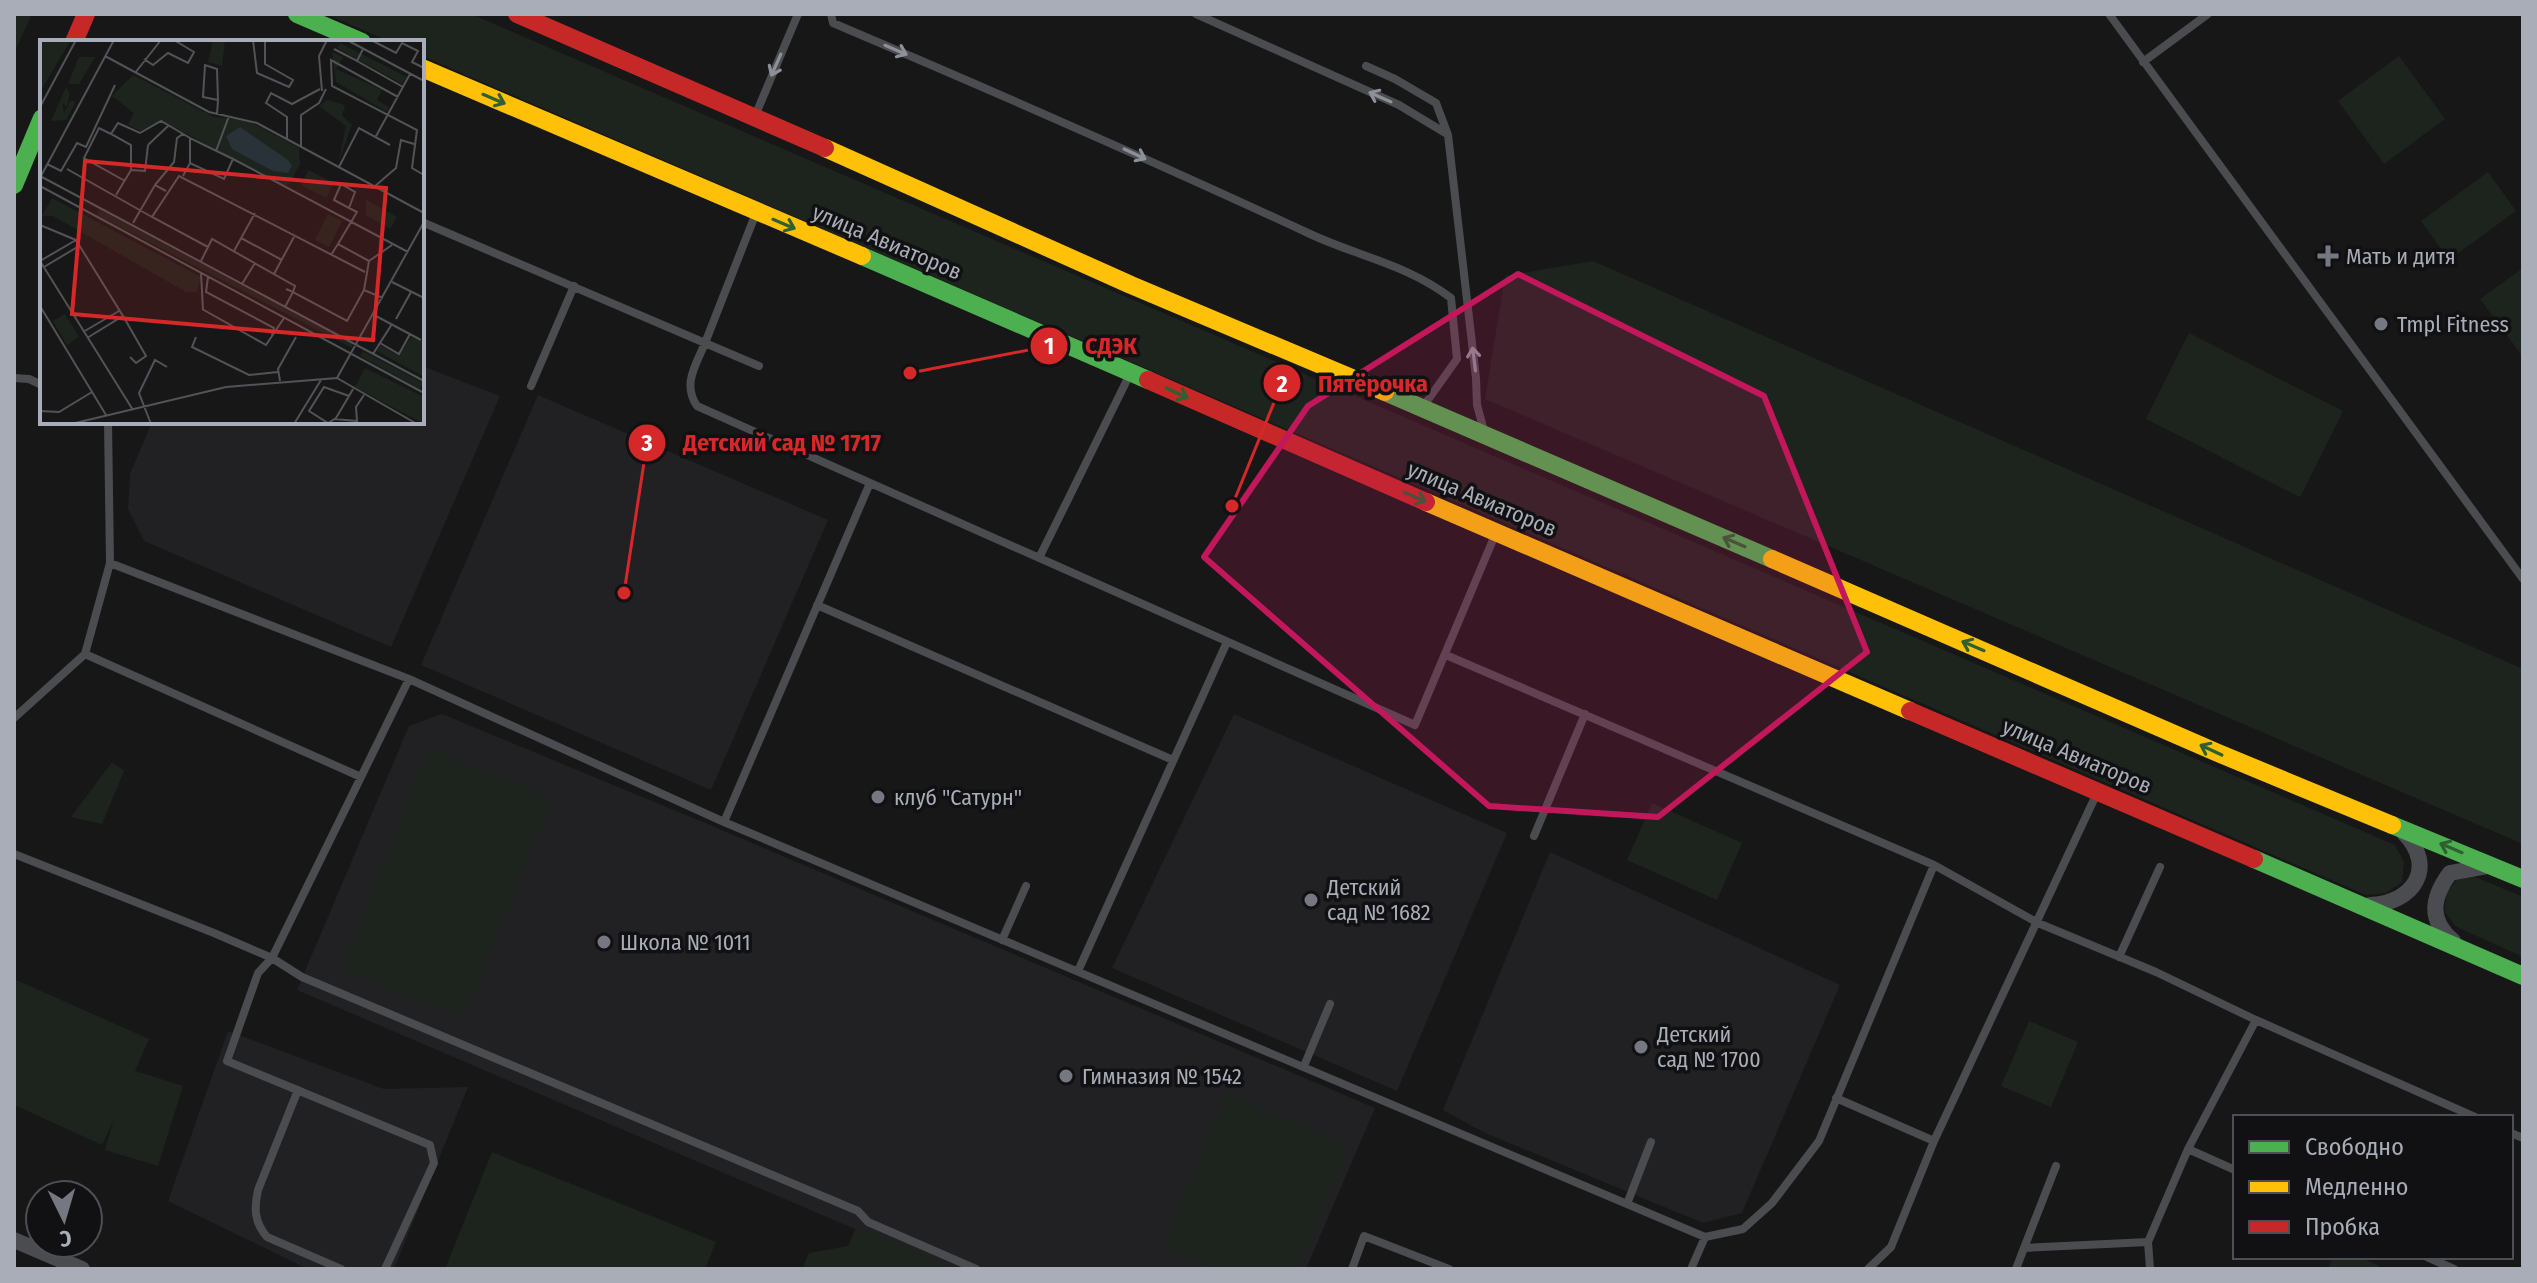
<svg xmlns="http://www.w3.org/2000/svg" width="2537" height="1283" font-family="'Fira Sans Condensed',sans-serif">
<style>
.built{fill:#212123}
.green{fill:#1d241e}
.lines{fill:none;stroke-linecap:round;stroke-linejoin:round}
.lane{stroke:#4b4c50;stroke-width:8}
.street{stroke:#4b4c50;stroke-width:16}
.fast{stroke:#4caf50;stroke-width:18}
.slow{stroke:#ffc107;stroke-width:18}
.jam{stroke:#c62828;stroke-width:18}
.oneway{stroke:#8c9099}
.oneway2{stroke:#2e6032}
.marked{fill:#c2185b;fill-opacity:0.2;stroke:#c2185b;stroke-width:6;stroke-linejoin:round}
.poi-dot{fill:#757880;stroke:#111113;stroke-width:3}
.labels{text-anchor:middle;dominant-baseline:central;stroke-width:7;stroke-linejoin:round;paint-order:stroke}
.street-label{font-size:22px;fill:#a8adb8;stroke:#111113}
.poi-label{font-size:22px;fill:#a8adb8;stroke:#111113;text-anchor:start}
.inset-road{fill:none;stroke:#515357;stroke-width:2}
.view{fill:#d62828;fill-opacity:0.15;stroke:#d62828;stroke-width:4}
.inset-edge{fill:none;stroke:#a8adb8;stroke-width:4}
.leader{fill:none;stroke:#d62828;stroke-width:3}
.callout-dot{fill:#d62828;stroke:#111113;stroke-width:3}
.mark-label{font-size:24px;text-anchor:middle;font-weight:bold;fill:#fff}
.callout-label{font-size:24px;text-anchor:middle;font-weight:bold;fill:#d62828;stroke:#111113;stroke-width:7;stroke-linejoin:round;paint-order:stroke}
</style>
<rect width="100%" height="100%" fill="#171717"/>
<path class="built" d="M422 366 500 396 391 647 144 541 128 509 130 474 152 422H422Z
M538 395 828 520 711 790 421 665Z
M442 714 710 825 1375 1108 1306 1269H948L297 990 409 726Z
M1234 714 1507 833 1397 1091 1112 968Z
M1550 852 1840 985 1742 1213 1703 1223 1485 1133 1443 1110Z
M228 1031 384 1089 468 1087 394 1269H308L168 1201Z"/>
<path class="green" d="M14 14H32L14 53Z
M326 14H471L2395 845 2404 862 2402 882 2386 893 2366 895 422 56V42H391Z
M2399 56 2445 119 2384 164 2338 101Z
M2488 172 2516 211 2449 260 2421 221Z
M1593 261 2523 669V844L1485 399 1505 276Z
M2523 268V357L2480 299Z
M2189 333 2343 411 2300 497 2146 419Z
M429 749 552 798 464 1018 342 970Z
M112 762 124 771 102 824 71 817Z
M1652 803 1742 843 1717 900 1627 860Z
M2473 876 2523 897V957L2455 926 2445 912 2446 893 2457 880Z
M14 979 149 1039 135 1071 183 1086 158 1166 105 1150 114 1119 102 1145 14 1105Z
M2029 1021 2078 1042 2051 1107 2001 1086Z
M1226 1094 1349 1145 1298 1269H1217L1163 1247Z
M492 1152 716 1242 705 1269H445Z
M856 1227 956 1269H802L809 1253 848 1246Z
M2333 1257H2358L2378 1265V1269H2328Z"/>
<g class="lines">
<path class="lane" d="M831 14 833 23C993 91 1151 160 1308 233 1356 256 1407 264 1451 298L1457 359 1425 404
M1196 14 1399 105 1447 134
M2109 14 2523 579
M2143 62 2208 14
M1366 66 1395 79 1436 103 1448 135 1476 378 1477 405 1483 427
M755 116 798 14
M422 222 705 343 756 213
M759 366 705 343C696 365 682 384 697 406L1415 725 1495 535
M14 378 29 379 42 385
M531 386 574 286
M1039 558 1129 376
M110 563 409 679 724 822 1705 1237 1743 1229 1772 1203 1819 1141 1934 865 1446 655
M817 605 1173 760
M85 654 361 777 409 679
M14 718 85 654 110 563 108 422
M361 777 272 958 258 973 227 1061 430 1145 434 1163 385 1269
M724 822 870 483
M1534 836 1585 714
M14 854 214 933 272 958 302 977 858 1211 868 1222 976 1269
M1934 865 2038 923 2156 972 2256 1020 2475 1117
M1002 940 1026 886
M2119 957 2160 867
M1078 971 1227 642
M1304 1066 1330 1004
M298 1090 258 1190C254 1208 254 1222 267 1237L341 1269
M1836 1098 1934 1141 2097 793
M2511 1133 2523 1138
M2188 1149 2235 1170
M1627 1204 1651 1142
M2024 1248 2056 1166
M2427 1257 2454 1269
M1352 1269 1364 1236 1449 1269
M1691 1269 1705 1237
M1868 1269 1891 1247 1934 1141
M2016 1269 2024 1248 2148 1242
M2150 1269 2148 1242 2188 1149 2256 1020"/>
<path class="street" d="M2370 905C2414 903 2437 867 2404 833
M2453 941C2428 920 2432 897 2450 873L2488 866
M14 1240 82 1269"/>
<path class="fast" d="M297 14 362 42
M14 185 42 118
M862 256 1148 380
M1385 392 1772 559
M2392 825 2523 879
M2254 859 2523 976"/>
<path class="slow" d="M422 68 862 256
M825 148 1131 285 1385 392
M1426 502 1910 711
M1772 559 2218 753 2392 825"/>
<path class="jam" d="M517 14 825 148
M74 42 86 14
M1148 380 1426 502
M1910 711 2254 859"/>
</g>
<defs><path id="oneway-shaft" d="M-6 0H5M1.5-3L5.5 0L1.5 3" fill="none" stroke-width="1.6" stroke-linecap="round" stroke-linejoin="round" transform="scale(2)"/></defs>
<g class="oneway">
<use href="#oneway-shaft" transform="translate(896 50) rotate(23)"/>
<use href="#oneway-shaft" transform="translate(776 65) rotate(114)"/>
<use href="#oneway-shaft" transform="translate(1380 97) rotate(-156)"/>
<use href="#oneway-shaft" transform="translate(1135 154) rotate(25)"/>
<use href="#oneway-shaft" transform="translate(1474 359) rotate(-97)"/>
</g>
<g class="oneway2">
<use href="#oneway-shaft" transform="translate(494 99) rotate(23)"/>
<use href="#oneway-shaft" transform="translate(784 224) rotate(23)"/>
<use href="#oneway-shaft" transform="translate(1177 393) rotate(25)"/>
<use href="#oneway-shaft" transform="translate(1415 497) rotate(23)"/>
<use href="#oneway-shaft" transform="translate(1734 542) rotate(-157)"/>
<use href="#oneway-shaft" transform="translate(1973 646) rotate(-157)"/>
<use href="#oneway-shaft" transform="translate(2211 750) rotate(-155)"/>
<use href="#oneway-shaft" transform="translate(2451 848) rotate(-157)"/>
</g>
<path class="marked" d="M1518 274 1764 396 1867 652 1658 817 1489 806 1204 557 1308 406Z"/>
<g class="poi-dot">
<path d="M2324 244h8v8h8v8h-8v8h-8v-8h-8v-8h8z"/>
<circle cx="2381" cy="324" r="8"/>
<circle cx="878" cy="797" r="8"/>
<circle cx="1311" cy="900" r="8"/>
<circle cx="604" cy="942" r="8"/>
<circle cx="1641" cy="1047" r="8"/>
<circle cx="1066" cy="1076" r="8"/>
</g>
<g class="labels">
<g class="street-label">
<text transform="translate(887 242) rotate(23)">улица Авиаторов</text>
<text transform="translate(1482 499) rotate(23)">улица Авиаторов</text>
<text transform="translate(2077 756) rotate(23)">улица Авиаторов</text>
</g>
<g class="poi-label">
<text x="2346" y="256">Мать и дитя</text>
<text x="2397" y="324">Tmpl Fitness</text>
<text x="894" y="797">клуб "Сатурн"</text>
<text x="1327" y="887">Детский<tspan x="1327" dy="25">сад № 1682</tspan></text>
<text x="620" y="942">Школа № 1011</text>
<text x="1657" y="1034">Детский<tspan x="1657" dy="25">сад № 1700</tspan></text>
<text x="1082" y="1076">Гимназия № 1542</text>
</g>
</g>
<g transform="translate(40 40)">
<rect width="384" height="384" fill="#171717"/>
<path d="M0 0H31L0 52ZM173 0H185L182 26 168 22ZM300 3 367 37 362 44 297 8ZM292 12 303 17 296 29 342 50 337 60 349 67 347 72 296 42ZM39 17H55L39 44H28ZM93 35 174 77 207 80 259 108 260 124 250 143 244 146 121 80 101 91 88 85 94 73 72 56ZM26 47 30 53 27 67 22 63 24 73 31 60 36 62 26 80 11 81ZM287 60 305 65 302 76 312 85 298 124 306 86 279 66ZM268 130 294 143 286 158 261 145ZM12 158 161 237 157 252H146L13 176H2ZM326 160 357 177 350 189 326 175ZM59 169 312 304V308L57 175ZM288 174 302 181 289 207 275 200ZM25 274 39 297 27 305 13 281ZM371 297 384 302V337L337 311 340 305 359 316ZM323 311 383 343 380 349 320 316ZM325 328 384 357V384L315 347Z" fill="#1d241e"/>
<path d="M200 87 248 120 252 126 248 133 233 131 192 109 186 96Z" fill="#2a3239"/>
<path class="inset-road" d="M213 0 217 33 249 47 253 40 225 24V0M307 0 384 41M331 0 356 13 362 3 378 11 372 22 384 28M294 9 317 21 323 9M65 16 169 72 217 83 384 173M104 19 113 25 128 13 148 23 154 12 134 0M317 21 363 47M95 33 121 0M282 51 279 16 287 0M358 57 291 20 292 46 377 90 372 128 384 135M0 67 36 0M177 75 178 60 177 29 165 25 163 57 178 60M71 94 59 88 44 118 85 141M335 98 370 34M247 99V77L226 63 231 53 252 64 280 49M108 105 128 86M261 106V75L279 63 286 49M176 111 189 76M150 123V98L193 119M7 124 21 131 37 103 46 107 75 45M299 127 319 88 350 105M27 129 112 177M91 130 105 131 108 105M0 136 384 341M1 136 74 0M143 136 150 123 184 139 193 119 368 212M115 145 134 122 137 98 143 94M0 146 384 353M334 147 356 128 361 100 374 104M76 155 91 130V105L71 94 78 83 100 93 121 81 150 98M93 183 115 145 126 151M0 185 36 200M201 198 242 220M298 204 317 172 309 168 294 160 301 144 315 152 309 168M168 207 112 177 139 136 325 232M194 211 215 173M291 215 298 204 329 221M0 221 93 370M0 221 36 200 83 276M161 221 172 199 255 246 253 252 246 249M4 227 39 206M161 233 163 270M234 234 255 195M168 237 166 252 234 288 232 295M352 242 384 258M202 244 215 223M324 250 329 221 352 205M0 266 66 375M245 267 253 252 307 281 324 250 343 258M162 269 226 305 244 278M334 275 381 300M356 279 371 252M43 292 79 271M156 297 152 307 209 335 238 332M47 298 83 276 106 316 96 323 90 317M340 303 359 314 370 294M333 314 352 284M297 338 377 384M240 341 238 329 256 297M309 356 284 347 269 371 288 383 296 378 309 356 313 349M0 371 19 372 52 352M294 379 317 381 316 367 324 355M31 384 186 347 297 338 384 182M111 384 99 353 115 320 127 327M254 384 281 340"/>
<path class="view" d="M45 121 346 148 333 300 32 274Z"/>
<rect width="384" height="384" class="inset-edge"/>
</g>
<path class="leader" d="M910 373L1049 346M1232 506L1282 383M624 593L647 443"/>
<g class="callout-dot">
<circle cx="910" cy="373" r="8"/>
<circle cx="1232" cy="506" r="8"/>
<circle cx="624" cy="593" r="8"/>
<circle cx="1049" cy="346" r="20"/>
<circle cx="1282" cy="383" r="20"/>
<circle cx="647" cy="443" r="20"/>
</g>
<g class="mark-label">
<text x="1049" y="354">1</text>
<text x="1282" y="392">2</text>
<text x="647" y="451">3</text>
</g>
<g class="callout-label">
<text x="1111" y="354">СДЭК</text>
<text x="1373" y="392">Пятёрочка</text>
<text x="782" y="451">Детский сад № 1717</text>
</g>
<rect width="2537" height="1283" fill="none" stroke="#a8adb8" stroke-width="32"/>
<rect x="2233" y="1115" width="280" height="144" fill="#111113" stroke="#4d4f55" stroke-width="2"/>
<rect x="2249" y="1141" width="40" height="12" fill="#4caf50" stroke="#4d4f55" stroke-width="2"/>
<text x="2305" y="1155" font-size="24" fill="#a8adb8">Свободно</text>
<rect x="2249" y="1181" width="40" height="12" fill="#ffc107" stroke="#4d4f55" stroke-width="2"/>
<text x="2305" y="1195" font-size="24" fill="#a8adb8">Медленно</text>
<rect x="2249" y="1221" width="40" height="12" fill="#c62828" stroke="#4d4f55" stroke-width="2"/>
<text x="2305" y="1235" font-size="24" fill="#a8adb8">Пробка</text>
<g transform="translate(64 1219) rotate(175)"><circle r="38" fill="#111113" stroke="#4d4f55" stroke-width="2"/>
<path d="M0-6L14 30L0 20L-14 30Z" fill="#757880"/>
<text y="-12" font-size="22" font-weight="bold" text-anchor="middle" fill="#a8adb8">С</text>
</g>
</svg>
